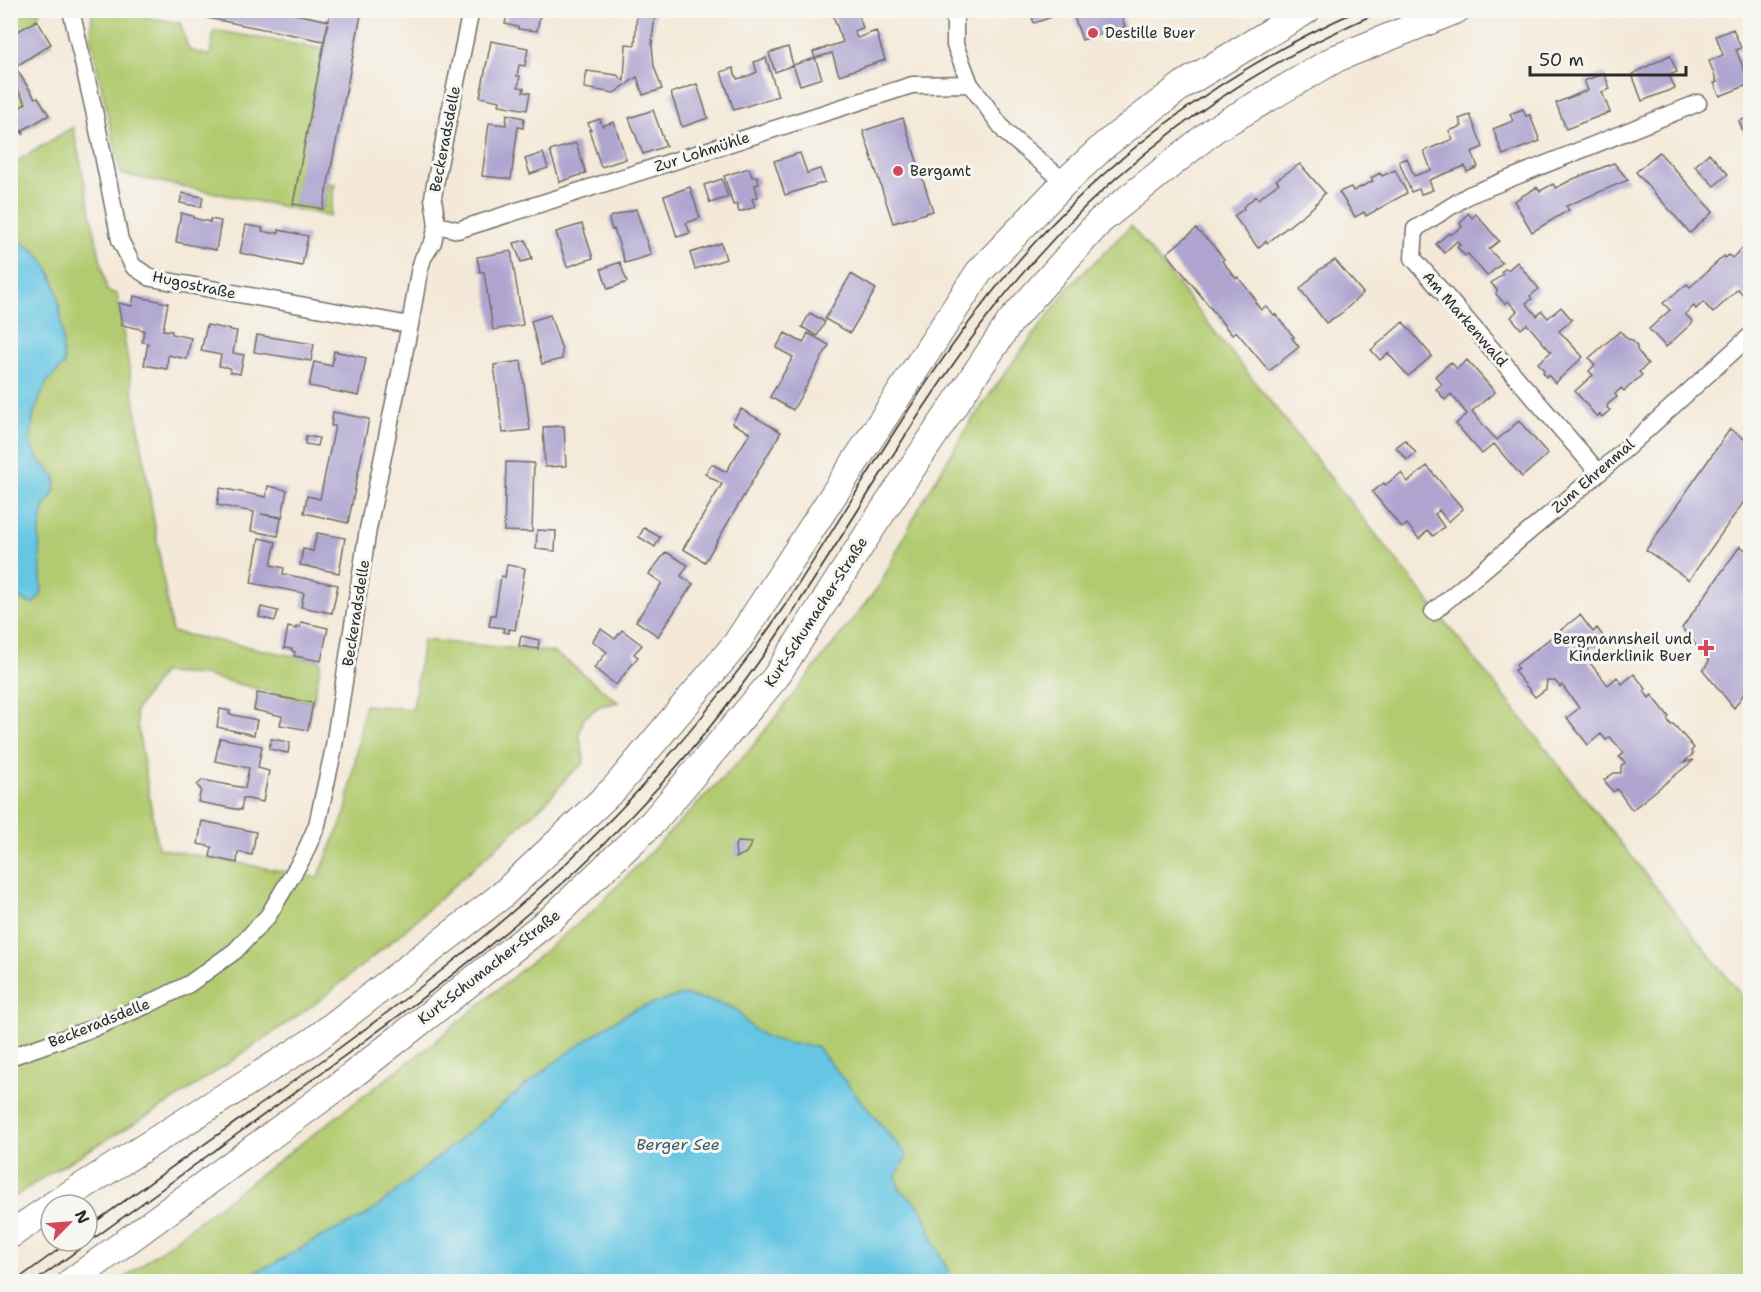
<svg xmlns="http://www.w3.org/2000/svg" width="1761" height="1292" font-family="'Shantell Sans',sans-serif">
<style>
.green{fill:#b2cb70;stroke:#6e7b4e;stroke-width:1.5}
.water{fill:#65c6e3;stroke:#487887;stroke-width:1.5}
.building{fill:#afa5d0}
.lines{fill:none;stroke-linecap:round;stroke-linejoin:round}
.minor-casing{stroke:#716e68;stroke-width:19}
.primary-casing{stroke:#716e68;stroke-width:29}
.minor{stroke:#fff;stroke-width:16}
.primary{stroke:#fff;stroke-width:27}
.tram{stroke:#2b2b2b;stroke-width:1.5}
.poi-dot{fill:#d1495b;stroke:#f6f6f2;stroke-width:2}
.labels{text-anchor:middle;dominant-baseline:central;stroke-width:6;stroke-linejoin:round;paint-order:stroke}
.poi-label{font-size:15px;fill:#2b2b2b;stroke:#f6f6f2;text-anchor:start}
.street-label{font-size:15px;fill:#2b2b2b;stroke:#f6f6f2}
.water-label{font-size:16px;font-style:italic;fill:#3c5a62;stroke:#f6f6f2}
</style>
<rect width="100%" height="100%" fill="#f6f6f2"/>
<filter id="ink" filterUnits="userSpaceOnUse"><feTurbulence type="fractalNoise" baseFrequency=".0167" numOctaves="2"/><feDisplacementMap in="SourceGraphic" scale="12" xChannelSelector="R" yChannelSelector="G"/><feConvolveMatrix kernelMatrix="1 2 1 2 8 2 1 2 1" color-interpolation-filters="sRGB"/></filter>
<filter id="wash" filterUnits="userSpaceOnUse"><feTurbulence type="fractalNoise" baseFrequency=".008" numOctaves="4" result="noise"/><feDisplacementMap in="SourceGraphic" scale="24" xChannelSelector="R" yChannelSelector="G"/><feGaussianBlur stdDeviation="1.35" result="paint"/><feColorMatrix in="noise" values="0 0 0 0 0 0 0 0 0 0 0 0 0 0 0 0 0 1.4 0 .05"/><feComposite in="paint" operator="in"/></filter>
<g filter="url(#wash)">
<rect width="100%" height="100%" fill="#f4e9d8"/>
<path class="green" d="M11 11H40L36 21 52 44 16 66 35 98 39 97 49 115 11 139Z
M92 11H113L180 23 189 50 210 56 214 30 323 49 294 204 323 209 328 183 335 184 330 216 121 174 91 40Z
M73 127 107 291 117 294 172 632 321 661 313 703 203 675 162 673 135 711 158 848 318 878 346 811 365 705 413 709 423 640 552 652 567 661 618 702 600 706 584 718 579 734 584 758 583 764 569 775 548 800 402 933 315 1004 174 1100 50 1173 11 1199V165Z
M1131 226 1750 1006V1281L119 1282 428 1047 593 911 748 752 879 586 920 506 971 421 1011 365 1070 286Z"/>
<path class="water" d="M11 239C16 241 23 243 28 246 65 270 61 327 64 365L47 382 34 412 30 444 39 460 56 477 55 490 44 508 39 535 42 593 33 604 11 596Z
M681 995C698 998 719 1001 735 1009 741 1013 745 1021 750 1026 767 1042 794 1045 816 1046L907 1156 896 1176 899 1188 918 1205 925 1215 934 1242 953 1281H234L273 1264 311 1242 367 1215 548 1067 611 1023 633 1010Z"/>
<g id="blocks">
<path class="building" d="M193 10H276L329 21 330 10 361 15 323 209 293 204 328 23 324 41 192 15Z
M508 10H541L537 31 518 29V27L505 24Z
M637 10 655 11 652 45 654 66 662 89 643 95 637 77 614 93 584 88 587 71 617 75 624 81 626 44 635 45Z
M838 10H857L863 28 854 31 857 38 876 31 885 60 839 75 832 53 815 58 813 52 843 42 832 13Z
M1021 10H1070V11L1034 23 1031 14 1022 17Z
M1072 10H1120L1125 27 1082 40Z
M37 20 51 44 15 67 35 98 38 97 49 115 23 130 24 135 21 131 10 137V111L12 113 26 103 10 78V36Z
M1733 29 1741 48 1736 50 1750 84 1720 96 1714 83 1717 82 1709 61 1723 55 1716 36Z
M491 41 528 48 525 66 519 65 517 76H520L518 87 524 88 523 92 530 93 527 110 499 105 500 101 480 97Z
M788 47 793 65 775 72 769 53Z
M1670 55 1677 72 1669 75 1675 88 1642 101 1632 74Z
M766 58 778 96 734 110 721 72 733 68 737 79 748 76 757 72 754 62Z
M815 58 822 78 800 85 793 65Z
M1604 73 1610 89 1602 92 1610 112 1566 129 1556 103 1588 90 1584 81Z
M697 84 708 118 682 127 671 93Z
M1523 109 1526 116 1530 115 1540 141 1503 155 1493 129 1513 121 1510 114Z
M653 110 666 146 643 154 629 118Z
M507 114 524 118 523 128 518 127 511 179 482 176 489 123 506 125Z
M1470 115 1483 147 1472 152 1478 167 1467 172 1465 166 1429 180 1433 190 1421 194 1419 189 1411 192 1399 161 1407 158 1414 176 1431 170 1424 151 1453 139 1449 131 1462 126 1459 119Z
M1750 117V149L1739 121Z
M903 118 933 211 893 223 863 131Z
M600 119 602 126 614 122 626 159 601 167 589 130H591L588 123Z
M576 143 586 173 560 182 550 151Z
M1659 152 1713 212 1690 233 1636 172Z
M543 153 548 168 530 174 525 159Z
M800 153 807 173 820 169 825 182 785 195 774 161Z
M1709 153 1728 174 1714 186 1695 166Z
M1614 163 1628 180 1566 206 1569 210 1532 232 1514 201 1537 187 1540 191 1553 184 1556 188 1573 179Z
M1300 164 1325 193 1313 207 1267 243 1266 241 1258 248 1234 216 1244 209 1243 207 1256 196 1258 199 1279 183 1276 180Z
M749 168 752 177 757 176 759 184 755 185 758 197 752 199 755 207 739 212 737 204 733 205 724 176Z
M1395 170 1407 193 1366 216 1364 212 1355 217 1339 192 1351 187 1353 191 1373 181 1371 178 1380 173 1382 176Z
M722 179 728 197 710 203 704 185Z
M690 187 700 218 686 223 690 233 677 237 664 196Z
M182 193 203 197 201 207 180 203Z
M636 209 651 255 625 263 614 229 612 230 609 220 610 217Z
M181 213 193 216V218L210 222V219L221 221 216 250 176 242Z
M1468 213 1472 218 1476 214 1499 241 1489 249 1502 263 1487 276 1468 254 1465 256 1457 247 1460 245 1457 241 1444 253 1436 244 1449 233 1450 235 1462 227 1460 224Z
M582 224 593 258 567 267 556 232Z
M246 225 263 228 262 231 271 233H279V230L308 236 302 266 240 253Z
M1196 229 1212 244 1224 259 1222 261 1236 278 1238 277 1256 300 1255 302 1261 310 1266 306 1274 315 1275 314 1294 337 1292 338 1299 347 1269 371 1236 331 1232 335 1167 253Z
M526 240 532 259 521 262 514 243Z
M1750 241V281L1748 283 1750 286V292L1745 297 1738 289 1713 313 1703 302 1696 309 1694 306 1685 314 1693 322 1666 347 1649 329 1670 310 1663 303 1687 284 1690 287 1724 256 1725 258 1729 255 1732 258Z
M721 243 726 259 695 269 690 253Z
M511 251 523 325 493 330 484 272H480L477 257Z
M1335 260 1363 293 1342 313 1326 323 1300 289 1319 270Z
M620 262 627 282 608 289 601 269Z
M1517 262 1539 289 1530 296 1532 299 1526 303 1537 316 1542 311 1548 318 1561 307 1572 320 1559 331 1583 357 1555 383 1548 375 1546 377 1543 372 1544 370 1538 363 1551 352 1527 324 1521 329 1511 317 1517 311 1508 301 1505 304 1496 294 1497 290 1491 283 1503 274 1501 272 1506 268 1508 270Z
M851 274 876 289 850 333 825 319Z
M134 296 168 303 163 330 172 331V334L191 338 187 359 168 355 167 369 144 365 148 343 142 342 144 330 122 325 118 303 132 306Z
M810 313 825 322 817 336 802 327Z
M550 315 562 350V359L542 364 531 321Z
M1403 322 1432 356 1408 376 1388 353 1380 360 1371 350Z
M207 325 237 331 233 353 244 355 240 374 230 372V368L219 366 221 355 201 351Z
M1620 331 1628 339 1632 340 1637 346V350L1648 364 1639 372 1642 375 1624 391 1621 388 1615 394 1617 397 1608 404 1607 408 1610 410 1602 417 1599 414 1597 417 1575 391 1593 375 1589 371 1595 365 1589 358Z
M785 333 803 343 808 333 829 345 793 410 770 397 793 357 776 348Z
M257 335 314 344 311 361 254 352Z
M334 351 366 358 359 396 309 386 314 362 332 366Z
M1467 360 1495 392 1472 411 1484 426 1497 440 1519 421 1548 454 1522 477 1494 444 1482 454 1456 424 1467 414 1451 394 1445 400 1436 389 1442 384 1435 376 1451 362 1457 369Z
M521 361 530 430 503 433 494 365Z
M741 409 781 432 705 562 683 549 722 484 705 474 712 464 726 472 750 433 732 423Z
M333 412 369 419 348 523 304 513 307 496 320 499 335 426H331Z
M564 426 566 466 545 467 543 427Z
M1730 429 1750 443V499L1747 497 1689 580 1646 550Z
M306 436 319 438 317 446 305 444Z
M1405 440 1416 453 1407 460 1396 447Z
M506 462 534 463 532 532 504 531Z
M1427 466 1463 509 1448 522 1439 510 1435 514 1444 527 1433 536 1428 530 1419 539 1407 524 1402 528 1372 492 1384 483 1385 485 1401 473 1408 482Z
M268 486 287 490 282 517 261 514 281 518 278 536 251 531 254 512 217 505 220 488 266 497Z
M644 528 660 537 655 547 639 537Z
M537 530 556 531 555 551 536 549Z
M317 533 345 538 339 573 300 565 303 549 313 551Z
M259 538 276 542 271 565 284 568 283 574 338 585 332 613 301 607 304 593 251 583Z
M1740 546 1750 553V685L1734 708 1703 670 1709 661 1682 628Z
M666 552 688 565 681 576 693 584 658 636 636 621 662 583 649 574Z
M507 565 525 568 515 630 509 629V633L503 632 504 628 489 626 491 615H495L501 576 505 577Z
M261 607 278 611 275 621 259 617Z
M1580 615 1593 632 1597 628 1606 640 1596 648 1589 647 1588 654 1585 657 1608 685 1617 677 1622 684 1634 674 1646 689 1644 691 1649 698 1652 695 1669 717 1667 719 1671 725 1673 724 1677 728 1694 748 1691 751 1693 754 1684 762 1694 760 1632 810 1617 789 1613 792 1604 780 1614 773H1621V766L1625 763 1619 757 1624 753 1610 737 1606 740 1601 734 1588 745 1567 718 1579 708 1562 685 1560 687 1555 681H1547L1546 689 1535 697 1514 671 1518 668 1516 665Z
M301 622 328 628 321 661 294 656 295 652 292 651V649L284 648 288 627 296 629V627H300Z
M601 629 615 639 622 630 642 645 634 654 638 657 616 685 594 668 607 652 592 641Z
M521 636 539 640 538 649 519 646Z
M257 693 313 703 308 730 280 725 282 716 254 710Z
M220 709 230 711 229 714 257 720 254 735 217 727Z
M220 738 262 746 258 768 269 771 263 802 243 798 241 810 198 802 201 790 197 785 203 780 245 788 249 768 215 761Z
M271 739 290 742 288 753 269 749Z
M202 821 256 832 252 855 238 852 237 863 210 857 212 847 198 844Z
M738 842 752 843 746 853 736 858 735 845Z"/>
</g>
</g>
<g filter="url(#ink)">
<use href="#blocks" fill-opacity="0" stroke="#716e68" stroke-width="1.5"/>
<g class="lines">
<defs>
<path id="minor" d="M71 10 95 115 120 240 133 266 151 278 410 325
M955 10V45L970 84 1006 133 1065 182
M437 225 458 230 912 85 970 84
M1599 473 1413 258 1415 229 1469 195 1698 103
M1433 612 1599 473 1750 336
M10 1057 94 1028 147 1005 189 984 235 951 268 916 303 857 317 825 333 752 368 529 410 325 419 272 423 258 433 242 437 225 433 198 435 184 471 10"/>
<path id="primary" d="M53 1205 313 1041 501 896 615 788 736 644 979 272 1065 182 1106 144 1183 85 1307 10
M10 1235 51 1207
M71 1282 336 1088 552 918 653 822 775 678 877 520 1010 322 1100 221 1215 129 1337 58 1456 10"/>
</defs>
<use href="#minor" class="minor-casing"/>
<use href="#primary" class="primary-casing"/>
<use href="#minor" class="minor"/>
<use href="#primary" class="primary"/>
<path class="tram" d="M87 1228C280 1087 493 955 652 775 700 721 745 665 785 605 855 498 918 384 999 284 1095 165 1220 72 1359 10
M14 1282 70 1241
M34 1282C124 1217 213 1152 302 1087 388 1024 475 961 555 890 593 857 628 820 662 783 791 643 872 470 986 319 1091 180 1225 78 1384 10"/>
</g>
</g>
<g class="poi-dot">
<circle cx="1093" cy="33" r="6"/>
<circle cx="898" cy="171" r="6"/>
<path d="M1703 639h6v6h6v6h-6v6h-6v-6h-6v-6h6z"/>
</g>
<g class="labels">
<g class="poi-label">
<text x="1105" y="33">Destille Buer</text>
<text x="910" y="171">Bergamt</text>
<text x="1692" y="639" text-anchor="end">Bergmannsheil und<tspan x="1692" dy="17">Kinderklinik Buer</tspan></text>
</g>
<g class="street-label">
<text transform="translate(445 139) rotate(-79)">Beckeradsdelle</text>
<text transform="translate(702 152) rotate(-18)">Zur Lohmühle</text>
<text transform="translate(194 285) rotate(12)">Hugostraße</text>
<text transform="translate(1465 319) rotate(49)">Am Markenwald</text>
<text transform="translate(1593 476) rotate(-41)">Zum Ehrenmal</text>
<text transform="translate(816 612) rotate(-57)">Kurt-Schumacher-Straße</text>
<text transform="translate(356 613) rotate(-81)">Beckeradsdelle</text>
<text transform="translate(489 967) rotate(-38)">Kurt-Schumacher-Straße</text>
<text transform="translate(99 1023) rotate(-22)">Beckeradsdelle</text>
</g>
<g class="water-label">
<text x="678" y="1144">Berger See</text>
</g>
</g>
<rect width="1761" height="1292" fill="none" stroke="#f6f6f2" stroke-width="36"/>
<g transform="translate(69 1223) rotate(65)"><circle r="28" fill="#f6f6f2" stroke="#a5a5a2" stroke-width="1.5"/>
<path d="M0-4.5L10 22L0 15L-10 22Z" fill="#d1495b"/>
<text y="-9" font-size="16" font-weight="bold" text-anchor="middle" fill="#2b2b2b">N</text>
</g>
<path d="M1530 66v9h156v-9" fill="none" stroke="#2b2b2b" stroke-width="3"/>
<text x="1539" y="66" font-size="18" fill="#2b2b2b" stroke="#f6f6f2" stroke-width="4.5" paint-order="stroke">50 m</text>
</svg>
